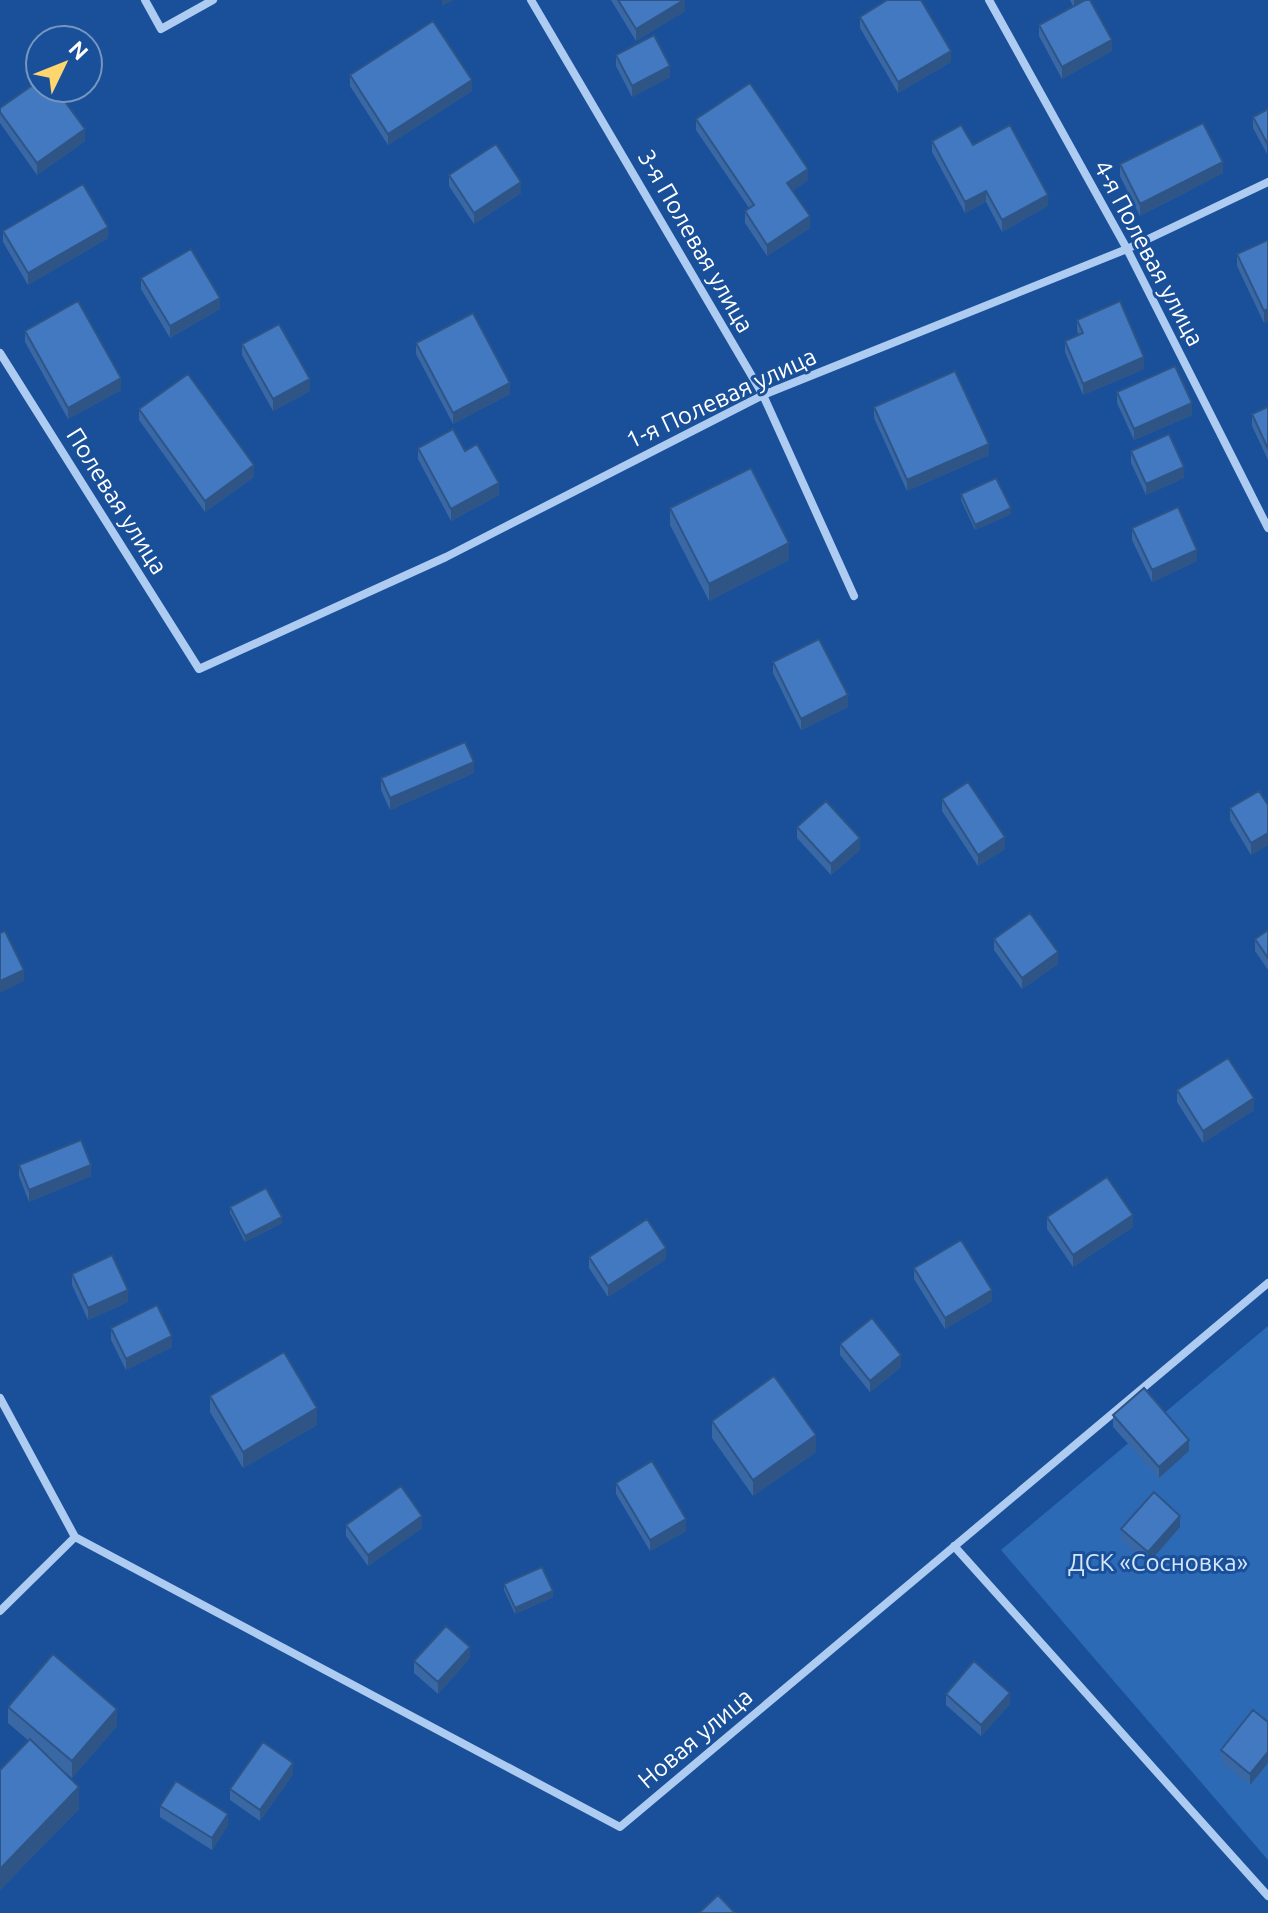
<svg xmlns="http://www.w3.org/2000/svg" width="1268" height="1913" font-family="Ubuntu,sans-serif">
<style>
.green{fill:#2d6ab6}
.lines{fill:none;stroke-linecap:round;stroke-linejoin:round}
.minor{stroke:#aeccf1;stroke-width:8}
.wall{fill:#3968a5}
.shaded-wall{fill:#2e5586}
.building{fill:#4279c0;stroke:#2e5586;stroke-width:2}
.labels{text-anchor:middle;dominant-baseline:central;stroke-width:6;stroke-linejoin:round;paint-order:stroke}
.street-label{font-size:24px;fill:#fff;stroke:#195099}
.park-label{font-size:24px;fill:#d5e6fc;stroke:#195099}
</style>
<rect width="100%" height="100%" fill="#195099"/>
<path class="green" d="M1268 1326V1860L1001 1550Z"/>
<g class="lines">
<path class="minor" d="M145 0 161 29 213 0
M531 0 763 395 854 596
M989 0 1127 249 1268 528
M0 353 199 669 446 557 763 395 1127 249 1268 182
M0 1398 75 1537
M75 1537 620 1827 1268 1283
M954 1546 1268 1896
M0 1611 75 1537"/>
</g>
<path class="wall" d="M611 0H685V11L636 41Z
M1070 0H1090L1112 51 1062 79 1039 36V25L1073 6Z
M860 17 951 62 898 93 860 28Z
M616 55 670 77 632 97 616 66Z
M350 75 472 91 388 145 350 86Z
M0 108 85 141 37 175 0 123Z
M1268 109 1267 154 1253 128V117Z
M696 119 808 180 793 190 810 228 767 256 745 223V211L749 208 696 130Z
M932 141 973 145 1048 206 1002 232 986 202 965 213 932 152Z
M1120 164 1223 173 1140 216 1120 176Z
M449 175 521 193 474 224 449 186Z
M3 231 108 238 28 285 3 242Z
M1268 240V321L1264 323 1237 266V254Z
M141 278 220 309 170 338 141 289Z
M1077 320 1144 369 1083 395 1065 352V341L1079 335 1077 331Z
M25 331 121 390 68 419 25 342Z
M416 343 510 394 453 424 416 354Z
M242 344 310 391 273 411 242 355Z
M1117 392 1192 415 1134 440 1117 403Z
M874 407 989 455 907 491 874 418Z
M1268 407V460L1252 426V414Z
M139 409 254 477 205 512 139 420Z
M418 448 465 451 499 495 451 521 418 459Z
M1131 451 1184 478 1146 495 1131 463Z
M961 494 1011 514 975 530 961 500Z
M670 508 789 560 709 601 670 525Z
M1132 528 1197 561 1152 582 1132 540Z
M773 662 848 707 801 730 773 673Z
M474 773 390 810 381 790V778Z
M942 799 1005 849 978 866 942 811Z
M1268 805V845L1251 855 1230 820V808Z
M797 827 860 850 831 875 797 838Z
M1268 930V970L1255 951V939Z
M994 939 1058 964 1022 989 994 950Z
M1177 1090 1254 1110 1203 1143 1177 1102Z
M19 1165 91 1176 29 1202 19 1176Z
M230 1207 282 1223 245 1242 230 1213Z
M1047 1217 1133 1227 1073 1267 1047 1229Z
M589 1257 666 1259 608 1297 589 1268Z
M914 1268 992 1301 945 1329 914 1279Z
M72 1274 128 1302 88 1320 72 1285Z
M111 1328 172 1347 126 1370 111 1340Z
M840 1344 901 1367 870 1392 840 1355Z
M210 1396 317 1425 243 1468 210 1412Z
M1113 1415 1189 1451 1159 1478 1113 1427Z
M712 1421 816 1452 753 1496 712 1438Z
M616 1483 686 1531 650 1551 616 1494Z
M346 1525 422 1528 368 1566 346 1536Z
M1180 1527 1148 1564 1121 1540V1529Z
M504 1584 553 1597 515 1614 504 1590Z
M470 1658 438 1694 414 1673V1661Z
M946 1694 1010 1704 981 1736 946 1705Z
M8 1707 117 1726 72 1778 51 1760 79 1809 0 1890V1770L29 1741 8 1723Z
M1268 1722V1763L1250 1785 1221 1762V1750Z
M293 1774 260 1821 230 1800V1789Z
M160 1806 228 1825 212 1850 160 1817Z"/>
<path class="shaded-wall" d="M442 0H454L442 6Z
M685 0V11L636 41V29Z
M1074 0H1087L1074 7Z
M1112 40V51L1062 79V67Z
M951 51V62L898 93V82Z
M670 66V77L632 97V86Z
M472 80V91L388 145V134Z
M85 129V141L37 175V163Z
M1223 162V173L1140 216V204Z
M808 169V180L787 194V183Z
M521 182V193L474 224V213Z
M986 191V202L965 213V202Z
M1048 195V206L1002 232V220Z
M810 216V228L767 256V245Z
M108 227V238L28 285V273Z
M220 298V309L170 338V326Z
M1268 309V321L1264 323V311Z
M1144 357V369L1083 395V384Z
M121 378V390L68 419V408Z
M310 379V391L273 411V399Z
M510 383V394L453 424V413Z
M1192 403V415L1134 440V429Z
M989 444V455L907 491V480Z
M254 465V477L205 512V501Z
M1184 467V478L1146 495V484Z
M499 483V495L451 521V509Z
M1011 508V514L975 530V525Z
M789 543V560L709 601V584Z
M1197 550V561L1152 582V570Z
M848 695V707L801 730V719Z
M474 762V773L390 810V798Z
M1268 833V845L1251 855V843Z
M1005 837V849L978 866V855Z
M860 838V850L831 875V864Z
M1058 952V964L1022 989V978Z
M24 970V981L0 993V981Z
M1254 1098V1110L1203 1143V1131Z
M91 1165V1176L29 1202V1190Z
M1133 1215V1227L1073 1267V1255Z
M282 1217V1223L245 1242V1236Z
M666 1248V1259L608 1297V1286Z
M128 1290V1302L88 1320V1308Z
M992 1290V1301L945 1329V1318Z
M172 1336V1347L126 1370V1359Z
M901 1355V1367L870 1392V1381Z
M317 1408V1425L243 1468V1452Z
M816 1435V1452L753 1496V1480Z
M1189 1440V1451L1159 1478V1467Z
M422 1516V1528L368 1566V1555Z
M1180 1516V1527L1148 1564V1552Z
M686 1519V1531L650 1551V1540Z
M553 1591V1597L515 1614V1608Z
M470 1647V1658L438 1694V1682Z
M1010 1693V1704L981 1736V1725Z
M117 1709V1726L72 1778V1761Z
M1268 1752V1763L1250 1785V1774Z
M293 1763V1774L260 1821V1810Z
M79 1787V1809L0 1890V1869Z
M228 1814V1825L212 1850V1838Z"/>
<path class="building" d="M618 0H684L636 29Z
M887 0H921L951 51 898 82 860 17Z
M1085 0H1090L1112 40 1062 67 1039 25Z
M433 21 472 80 388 134 350 75Z
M654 35 670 66 632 86 616 55Z
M40 80V88H55L85 129 37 163 0 112V108Z
M750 83 808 169 787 183 810 216 767 245 745 211 754 205 696 119Z
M1268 109V142L1267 143 1253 117Z
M1203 123 1223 162 1140 204 1120 164Z
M961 125 973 145 1010 125 1048 195 1002 220 986 191 965 202 932 141Z
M496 144 521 182 474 213 449 175Z
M83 184 108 227 28 273 3 231Z
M1268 240V309L1264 311 1237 254Z
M191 249 220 298 170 326 141 278Z
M78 301 121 378 68 408 25 331Z
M1120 301 1144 357 1083 384 1065 341 1083 333 1077 320Z
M473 313 510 383 453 413 416 343Z
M279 324 310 379 273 399 242 344Z
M1175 366 1192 403 1134 429 1117 392Z
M955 371 989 444 907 480 874 407Z
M188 374 254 465 205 501 139 409Z
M1268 407V449L1252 414Z
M453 429 465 451 477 444 499 483 451 509 418 448Z
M1169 434 1184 467 1146 484 1131 451Z
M751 468 789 543 709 584 670 508Z
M996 478 1011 508 975 525 961 494Z
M1178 507 1197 550 1152 570 1132 528Z
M819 639 848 695 801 719 773 662Z
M465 742 474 762 390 798 381 778Z
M968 782 1005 837 978 855 942 799Z
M1259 791 1268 805V833L1251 843 1230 808Z
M826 801 860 838 831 864 797 827Z
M1030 913 1058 952 1022 978 994 939Z
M1268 930V958L1255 939Z
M5 931 24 970 0 981V933Z
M1228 1058 1254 1098 1203 1131 1177 1090Z
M81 1140 91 1165 29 1190 19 1165Z
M1107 1177 1133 1215 1073 1255 1047 1217Z
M266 1188 282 1217 245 1236 230 1207Z
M647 1219 666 1248 608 1286 589 1257Z
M961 1240 992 1290 945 1318 914 1268Z
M112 1255 128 1290 88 1308 72 1274Z
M157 1305 172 1336 126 1359 111 1328Z
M872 1318 901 1355 870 1381 840 1344Z
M284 1352 317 1408 243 1452 210 1396Z
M774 1376 816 1435 753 1480 712 1421Z
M1144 1388 1189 1440 1159 1467 1113 1415Z
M652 1461 686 1519 650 1540 616 1483Z
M401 1486 422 1516 368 1555 346 1525Z
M1154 1492 1180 1516 1148 1552 1121 1529Z
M542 1567 553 1591 515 1608 504 1584Z
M446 1626 470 1647 438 1682 414 1661Z
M53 1654 117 1709 72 1761 8 1707Z
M974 1661 1010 1693 981 1725 946 1694Z
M1253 1710 1268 1722V1752L1250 1774 1221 1750Z
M30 1739 79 1787 0 1869V1770Z
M263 1742 293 1763 260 1810 230 1789Z
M176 1781 228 1814 212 1838 160 1806Z
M718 1895 735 1913H699Z"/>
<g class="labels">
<g class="street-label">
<text transform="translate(696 241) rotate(60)">3-я Полевая улица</text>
<text transform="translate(1149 253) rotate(62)">4-я Полевая улица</text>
<text transform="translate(721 398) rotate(-25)">1-я Полевая улица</text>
<text transform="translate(117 501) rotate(58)">Полевая улица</text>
<text transform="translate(695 1738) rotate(-40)">Новая улица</text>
</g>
<g class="park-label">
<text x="1158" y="1562">ДСК «Сосновка»</text>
</g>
</g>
<g transform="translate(64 64) rotate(47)"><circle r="38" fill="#195099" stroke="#7596c2" stroke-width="2"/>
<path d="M0-6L14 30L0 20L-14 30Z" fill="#ffd66e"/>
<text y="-12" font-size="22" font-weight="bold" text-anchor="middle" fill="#ffffff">N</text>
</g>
</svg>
